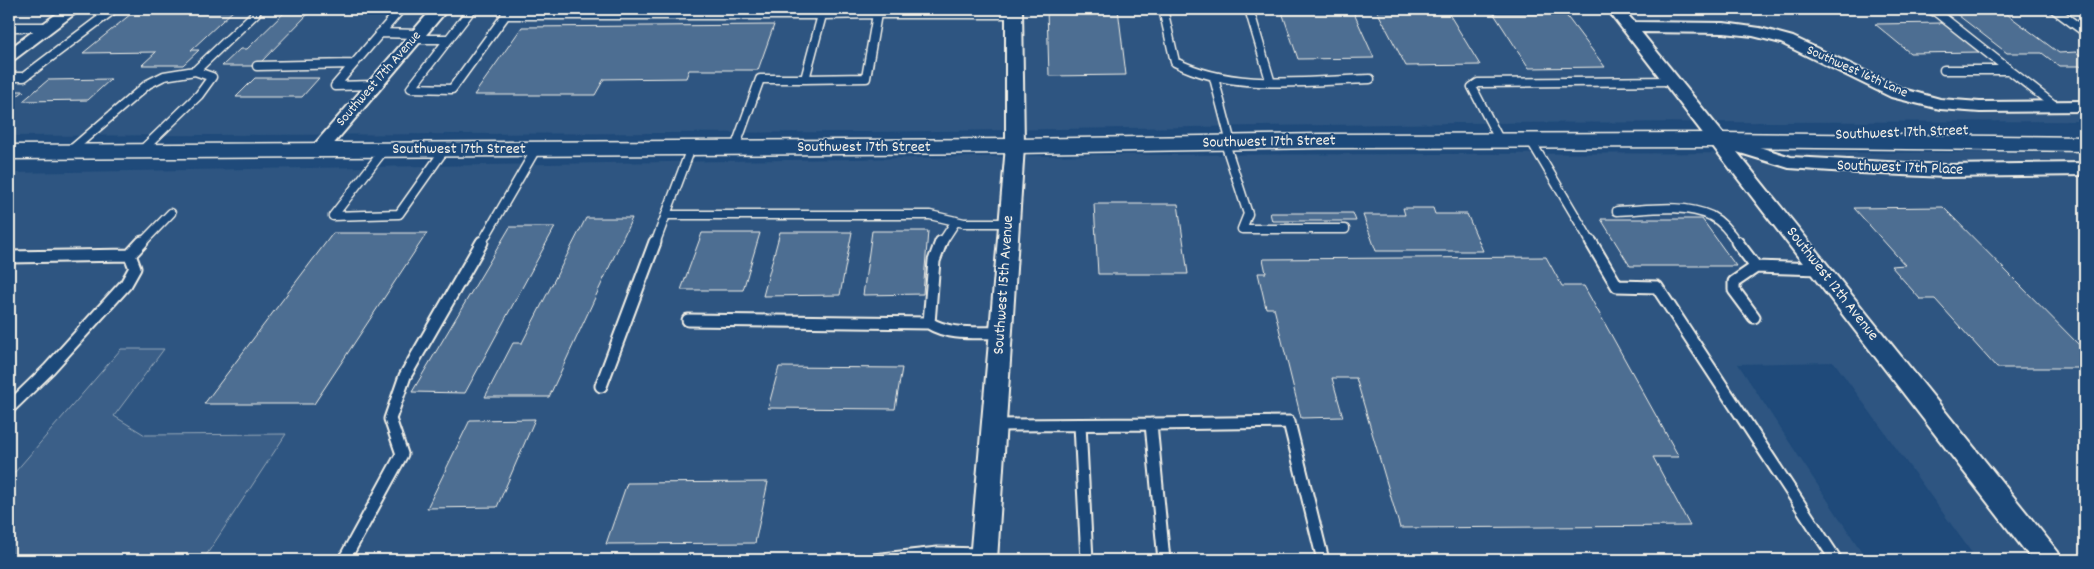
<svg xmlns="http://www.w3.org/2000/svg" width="2094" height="569" font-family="Dekko,sans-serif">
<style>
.built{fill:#2d5581}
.green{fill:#3a5f88;stroke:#97a8b8}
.building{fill:#4d6e92;stroke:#f4f1e8}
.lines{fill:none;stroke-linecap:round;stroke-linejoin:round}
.lane-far1-casing{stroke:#f4f1e8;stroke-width:11}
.lane-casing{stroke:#f4f1e8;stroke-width:15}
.street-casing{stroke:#f4f1e8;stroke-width:4}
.secondary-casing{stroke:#f4f1e8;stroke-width:3}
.lane-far1{stroke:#1f4a7a;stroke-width:8}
.lane{stroke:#1f4a7a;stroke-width:11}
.street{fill:#1f4a7a;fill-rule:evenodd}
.secondary{fill:#1f4a7a;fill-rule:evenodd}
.labels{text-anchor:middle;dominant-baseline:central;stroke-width:4;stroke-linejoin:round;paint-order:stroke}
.far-street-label{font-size:14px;fill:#f4f1e8;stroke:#1f4a7a}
.street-label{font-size:16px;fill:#f4f1e8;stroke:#1f4a7a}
</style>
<rect width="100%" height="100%" fill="#1f4a7a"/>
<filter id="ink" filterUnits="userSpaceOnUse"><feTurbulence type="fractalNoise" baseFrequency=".02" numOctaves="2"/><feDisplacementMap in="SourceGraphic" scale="10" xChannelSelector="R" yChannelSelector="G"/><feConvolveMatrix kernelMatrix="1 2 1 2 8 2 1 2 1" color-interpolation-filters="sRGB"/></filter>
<g filter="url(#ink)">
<path class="built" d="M9 9H2085V101L1974 102 1937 98 1899 89 1791 38 1751 26 1720 24 1728 33 1755 35 1783 44 1944 109 1985 113 2085 112V121L1459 123 870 132 9 136Z
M2085 152V560H1977L1834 362 1738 364 1867 560H203L285 434 145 435 114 416 163 349H121L9 479V173L1093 155Z"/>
<path class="green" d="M121 349H164L114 416 145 435 286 434 203 560H9V479Z"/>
<path class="building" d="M137 9H235L191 50H199L183 65H142L156 52 83 53Z
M288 9H313L257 66H222L240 49H247Z
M1047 9H1118L1126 75 1049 76Z
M1281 9H1352L1374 58 1298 59Z
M1376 9H1446L1480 65 1406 66Z
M1950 9H2017H2000L2059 53 2076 52 2085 59V66H2059L2042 53H2007Z
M1494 14H1565L1605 67 1529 68Z
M1943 23 1981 52 1910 53 1875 24Z
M774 25 758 70H689L686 78 604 79 595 95H474L522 27Z
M255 78H319L302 97H236Z
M111 79 88 100 23 101 48 80Z
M9 91H24L12 100H9Z
M1094 204H1178L1188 274H1098Z
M1943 207 2085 351V368H1997L1935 299H1920L1891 266 1905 265 1854 208Z
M1403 208H1433L1435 214H1467L1483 251H1376L1363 215H1405Z
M1270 213H1353L1356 221H1272Z
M586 218H632L549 397H485L513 343H522Z
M1601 219H1702L1736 266H1630Z
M510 227H555L465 393 412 392Z
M872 231H928L923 294 863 295Z
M780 232H852L840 295 763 296Z
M333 233H427L314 404H204Z
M702 233H760L743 290H681Z
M1546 257 1562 286H1584L1679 457H1653L1690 526 1400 528 1356 378H1332L1343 417 1301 418 1274 308H1266L1258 273H1266L1263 259Z
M779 367 902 368 895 409 768 408Z
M535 419 497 507 427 508 470 420Z
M768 482 755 543 606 544 627 483Z"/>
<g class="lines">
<defs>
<path id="lane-far1" d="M472 9 411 88 452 89 508 12
M1163 9 1175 62C1233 92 1307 81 1370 79
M1249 9 1270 80
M1928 9 1936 12 2055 106
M2054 9 2085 32
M877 14H1014
M877 14 866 78 805 79 822 15Z
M505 15H822
M9 27H48
M380 33 418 34
M414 39H449
M257 66 353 64
M1944 70H2009
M195 71 256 13
M9 77H24L114 9
M1214 78 1231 143
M374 85 335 86 401 9
M1500 141 1472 87 1478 83 1672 81
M1531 141 1592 244
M1225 143 1248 214 1242 229H1345
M735 148 760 79H805
M384 150 333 216 399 214 445 149
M70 151 148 84 164 76 195 71 212 77 199 95 141 151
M1617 211C1646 210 1683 203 1711 216 1723 222 1731 233 1738 244
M666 215H930L964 223H1009
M141 244 171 213
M481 244 536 149
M655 244 691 148
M941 244 956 221"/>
<path id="lane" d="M941 242 934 261 929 323C950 336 977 332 1001 333
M1591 242 1617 286 1657 287 1836 560
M1737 242 1756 267 1820 269
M9 257 130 255 142 242
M1754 317 1734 290V282L1756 267
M688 320 929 323
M601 386 655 242
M9 408 49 369 126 284 135 268 130 255
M1151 424 1289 422 1323 560
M994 425 1151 424 1164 560
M1080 425 1087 560
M344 560 402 454 390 419 405 376 482 242
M873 560 938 553 984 554"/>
<path id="street" d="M63 9H81L15 59 9 61V49Z
M432 9H448L325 154 319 156 313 154 310 150 313 146Z
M1006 9H1022L1024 146 997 560H970L1006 146Z
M1607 9H1623L1634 22 1724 23 1760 28 1793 37 1903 89 1940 99 1980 102 2085 101V111L1980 112 1940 109 1891 97 1781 43 1753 36 1724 33 1641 32 1725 136 1791 157 1945 165 2085 163V175L1945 177 1860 173 1789 168 1737 152 2058 552 2061 560H2032Z"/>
<path id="secondary" d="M1719 133 2085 137V151L1719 147 1319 148 1015 153 9 159V145L1015 139 1319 134Z"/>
</defs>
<use href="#lane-far1" class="lane-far1-casing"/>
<use href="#lane" class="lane-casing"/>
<use href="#street" class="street-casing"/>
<use href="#secondary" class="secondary-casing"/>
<use href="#lane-far1" class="lane-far1"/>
<use href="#lane" class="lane"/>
<use href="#street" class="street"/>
<use href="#secondary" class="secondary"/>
</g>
</g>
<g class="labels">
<g class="far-street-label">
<text transform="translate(1857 72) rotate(24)">Southwest 16th Lane</text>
<text transform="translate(379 79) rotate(-49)">Southwest 17th Avenue</text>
</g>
<g class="street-label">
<text transform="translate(1902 133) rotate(-2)">Southwest 17th Street</text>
<text transform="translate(1269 142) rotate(-1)">Southwest 17th Street</text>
<text x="864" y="147">Southwest 17th Street</text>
<text x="459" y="149">Southwest 17th Street</text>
<text transform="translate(1900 168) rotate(2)">Southwest 17th Place</text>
<text transform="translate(1832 284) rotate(52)">Southwest 12th Avenue</text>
<text transform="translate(1004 285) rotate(-86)">Southwest 15th Avenue</text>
</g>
</g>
<rect width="2094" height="569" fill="none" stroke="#1f4a7a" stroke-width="30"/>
<rect x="15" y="15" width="2064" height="539" fill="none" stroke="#f4f1e8" stroke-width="2" filter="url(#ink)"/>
</svg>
